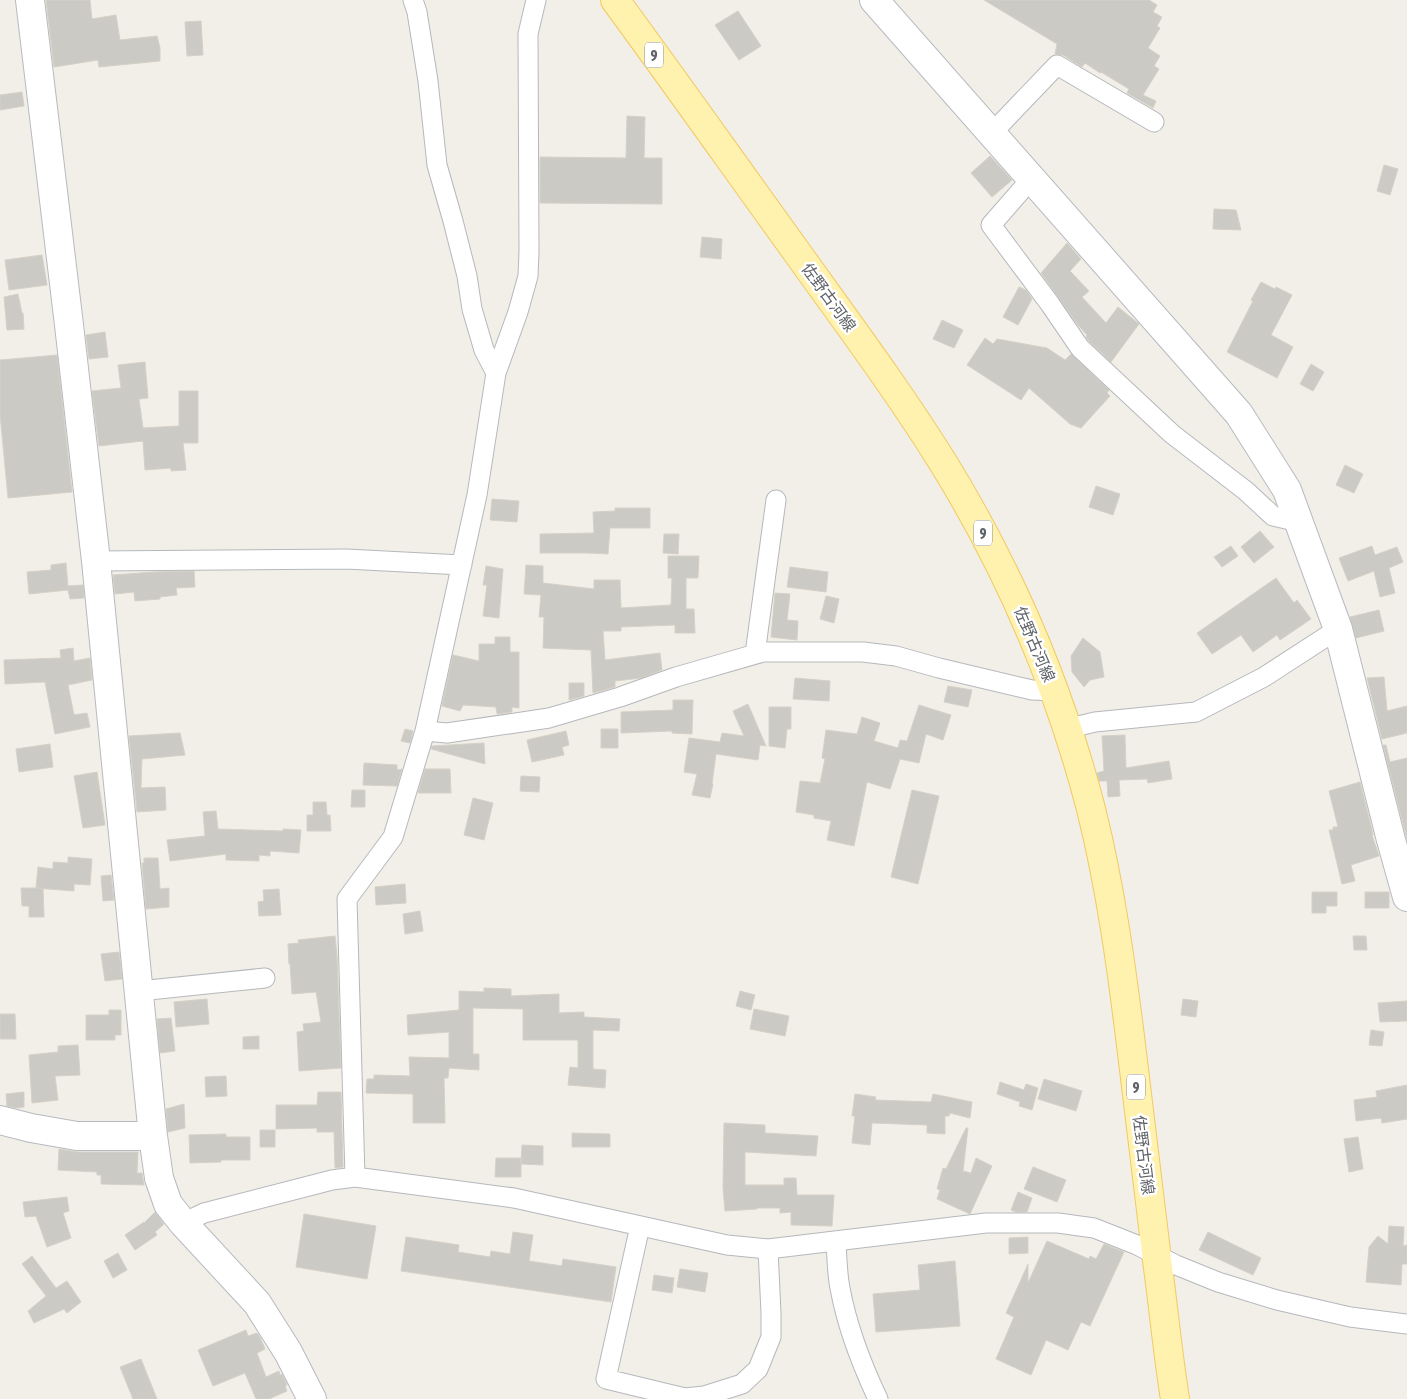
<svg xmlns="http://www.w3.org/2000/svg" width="1407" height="1399" font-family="'Asap Condensed','Noto Sans JP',sans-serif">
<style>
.building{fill:#cccac5;stroke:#d6d1c6}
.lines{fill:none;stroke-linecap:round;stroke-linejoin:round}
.street-casing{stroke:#b5b8bc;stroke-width:21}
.secondary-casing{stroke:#b6babf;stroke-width:30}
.primary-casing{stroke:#f2c960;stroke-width:30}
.street{stroke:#fff;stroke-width:19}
.secondary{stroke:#fff;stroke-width:28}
.primary{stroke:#fff2af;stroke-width:28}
.labels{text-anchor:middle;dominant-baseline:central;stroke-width:5;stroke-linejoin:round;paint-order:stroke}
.shield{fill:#fff;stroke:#8f9295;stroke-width:1}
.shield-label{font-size:15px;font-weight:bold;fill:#5f6368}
.street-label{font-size:16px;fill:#5f6368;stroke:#fff}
</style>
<rect width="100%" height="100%" fill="#f1efe8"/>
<path class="building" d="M46 0H90L92 19 116 15 120 40 157 36 160 48V61L99 67 98 60 54 67Z
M984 0H1149L1157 5 1153 12 1162 17 1157 26 1160 28 1148 48 1160 56 1154 66 1159 69 1143 95 1156 101 1153 108 1127 93 1129 89 1101 72 1100 73 1085 63 1082 67 1063 55 1055 54 1057 44Z
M738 11 761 46 739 60 715 25Z
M201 21 203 55 187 56 185 22Z
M22 92 24 106 0 110V95Z
M627 116 645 117 644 158H662V204L540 203V157L626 158Z
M990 156 1012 180 992 197 971 173Z
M1384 165 1398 169 1390 195 1377 191Z
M1214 209 1236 210 1241 230 1213 229Z
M702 237 722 239 721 259 700 257Z
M1067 243 1081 259 1070 271 1089 291 1082 297 1106 323 1118 307 1139 324 1111 362 1089 341 1086 337 1087 335 1078 325 1041 273Z
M42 255 47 285 9 290 5 260Z
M1261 282 1275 289 1276 287 1292 295 1271 335 1293 347 1277 378 1227 352 1253 301 1251 300Z
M1019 287 1026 290 1032 299 1018 325 1003 317Z
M18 294 22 313H23L24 329 7 330 4 297Z
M942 320 963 330 954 348 933 339Z
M105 332 108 357 89 359 86 335Z
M985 338 993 344 997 339 1047 348 1065 360 1071 354 1109 390 1107 393 1110 396 1081 428 1070 424 1029 388 1021 400 967 365Z
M57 355 72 492 8 498 0 414V360Z
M145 362 148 398 139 399 143 428 179 426V391H198V443H183L186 470 171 471V468L145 470 143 441 99 446 92 391 121 388 118 365Z
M1311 364 1324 372 1313 391 1300 384Z
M1345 465 1363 474 1354 493 1336 485Z
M1096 486 1120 494 1113 515 1089 507Z
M492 499 519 501 517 522 490 520Z
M615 508H650V528H610L608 554 588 553H540V534L594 533 593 512 615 511Z
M1260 531 1274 547 1254 563 1241 547Z
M664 534H679L678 554 663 553Z
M1231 546 1238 556 1222 567 1214 557Z
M1372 546 1375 555 1397 547 1403 562 1389 568 1395 593 1380 597 1374 571 1348 581 1339 558Z
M668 556H699L698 578H686V609H694L695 633H675V625L621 627V631H603L605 660 660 653 662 670 641 678 615 681V687L593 693 591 650 543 648 544 617H539L541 595 524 594 526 565 543 566V583L594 589V580H620L621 608 671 605 672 578H668Z
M66 563 68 586 83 585 84 598 70 599 68 590 29 594 27 572 51 570V565Z
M486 566 503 569 499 618 483 616 487 585H483Z
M790 567 828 572 826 592 787 587Z
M194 571 195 587 176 588 177 595 160 597V599L135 601 134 592 115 594 113 575 154 572Z
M1276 578 1294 603 1297 600 1311 619 1280 640 1277 635 1253 652 1241 635 1212 654 1197 633Z
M775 593 790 594 787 620 798 621 797 640 771 637Z
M826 596 839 599 834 623 820 619Z
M1379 610 1384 631 1356 638 1350 617Z
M495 637H510V652H519V708L512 707V712L497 714 496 707 463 705 460 711 442 706 453 655 479 661V644H495Z
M1083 638 1100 652 1104 677 1090 680 1084 687 1072 672 1071 656Z
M73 648 74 661 90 658 92 680 68 685 74 715 87 713 90 727 55 734 45 682 5 684 4 660 61 658 60 650Z
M1384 677 1387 711 1407 706V733L1382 739 1367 678Z
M795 678 830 681 829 701 793 699Z
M569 683H584V696L569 700Z
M948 686 972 690 968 707 944 702Z
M673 700H693L692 734 672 733V731L621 733V712L673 710Z
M748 704 766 746 760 745 758 760 716 754 712 784H713L710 798 692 795 697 774 684 772 689 738 720 742 722 733 744 736 733 711Z
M919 705 951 715 943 740 926 734 919 763 900 759 890 789 867 782 854 846 827 840 831 821 814 818V815L796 812 800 781 820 783 825 759 822 758 826 730 857 734 862 717 880 723 874 741 898 748 900 740 907 741Z
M769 707H791V729H787L785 748 769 746Z
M405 729 413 731 410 743 401 741Z
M601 729H618V748H601Z
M566 731 569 745 562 747 564 755 532 762 527 740Z
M180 733 185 755 142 759 141 788 165 787 166 810 137 812 129 736Z
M1125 735 1126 768 1169 761 1172 779 1148 783 1147 779 1119 780 1120 796 1108 797 1107 781H1099L1097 773 1104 771 1102 736Z
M484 743 485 764 431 749 432 746Z
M50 744 53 767 19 772 16 749Z
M1383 745H1386L1390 762 1407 758V839Z
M364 763 397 765V770L402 769 397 786 363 785Z
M425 769H450L451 793H418Z
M97 772 105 825 83 828 74 776Z
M521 776 540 777 539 792 520 791Z
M1360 782 1372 830 1373 835H1372L1379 856 1351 865 1355 881 1342 884 1329 830H1333V827H1338L1329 791Z
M352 790H365V807H351Z
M912 790 939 796 918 884 891 877Z
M473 798 493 803 484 840 464 835Z
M313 802H326L327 815H330L331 831H307V815H313Z
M216 811 218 829 283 831V829L301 830 299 853 270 851V856L259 855V861L226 860V854L170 861 167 840 205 836 203 812Z
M68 857 92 859 90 885 74 884V891L36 888 38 867 53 869V862L68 863Z
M144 858H158L160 889 169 888V907L146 909 142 863H144Z
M111 875 114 900 103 901 101 876Z
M405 884 406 903 376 905 375 887Z
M21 888H43L44 917H29V906H22Z
M279 889 281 915 259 916 258 902 264 901 263 890Z
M1312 892H1337V906H1326V913H1312Z
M1365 892H1389V908H1365Z
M420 911 423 931 405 934 403 914Z
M335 936 337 956 341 1068 299 1071 297 1032 304 1031 303 1024 321 1022 316 992 292 994 290 964H289L288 944 299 943 298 940Z
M1353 936H1366L1367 950H1354Z
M119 952 122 979 105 981 101 954Z
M484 988 511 989V996L559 994V1013L584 1012V1017L620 1019 619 1031 593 1030V1069L606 1070 605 1088 568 1085 570 1067 578 1068V1040H523V1009L473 1008V1054H479V1070L449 1068 448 1078H444L445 1123H413V1094L366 1093 367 1079H374V1075L410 1076 409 1057 449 1058V1032L408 1035 407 1015 459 1010V991L484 992Z
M740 991 755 995 751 1010 736 1006Z
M207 999 209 1024 176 1027 174 1002Z
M1183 999 1198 1001 1196 1017 1181 1015Z
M1407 1001V1021L1380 1022 1378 1003Z
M754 1009 789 1016 785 1036 750 1029Z
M109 1010H121V1035H115V1040H86V1015H109Z
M0 1014H15L16 1039H0Z
M171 1018 175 1051 160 1053 157 1019Z
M1371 1030 1384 1032 1382 1046 1369 1045Z
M259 1036V1049H243V1037Z
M78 1045 80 1075 55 1076 58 1100 32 1103 29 1055 58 1052V1046Z
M226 1076 227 1096 206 1097 205 1077Z
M1044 1079 1082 1091 1076 1111 1038 1099Z
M1000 1082 1024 1090 1026 1084 1038 1088 1032 1110 1019 1106 1020 1102 997 1094Z
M1407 1085V1119L1382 1123 1381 1118 1356 1121 1354 1100 1377 1097 1376 1091Z
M24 1092V1107L16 1108 7 1106 6 1094Z
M318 1092H341L343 1167 335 1168 334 1132H317V1128L276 1129V1105H317Z
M855 1094 876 1097 875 1100 931 1102 933 1094 972 1102 970 1118 950 1113 949 1116H945V1134L927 1133V1125L872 1123 870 1145 852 1143 855 1116H852Z
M184 1104 185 1128 168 1132 166 1109Z
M724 1123 765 1125V1133L818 1136 816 1156 745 1152V1185H784V1178H796L797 1195H834L832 1226 791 1225V1212L780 1213V1208H757V1209L725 1211 723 1188Z
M966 1128H968L963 1171 971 1173 976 1158 992 1166 970 1214 937 1199 940 1190 937 1189 943 1168 946 1169Z
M260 1130H275V1147H260Z
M572 1133 610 1134V1147H572Z
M226 1134V1137H250V1160H221V1162L190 1163 189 1135Z
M1358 1137 1363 1169 1349 1172 1344 1139Z
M522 1145 543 1146V1165L521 1164Z
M59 1149 77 1152H138L137 1173H142L144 1185 101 1184V1175H97V1172L58 1170Z
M496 1158H521V1177H495Z
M1033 1167 1066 1180 1057 1202 1024 1189Z
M1018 1192 1032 1198 1027 1212H1016L1011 1210Z
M67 1197 69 1211 63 1213 71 1238 47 1247 36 1216 25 1217 23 1202Z
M155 1212 164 1224 155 1232 157 1235 135 1250 125 1235 144 1222V1223Z
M304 1214 376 1226 367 1279 296 1267Z
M1389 1226 1404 1227 1403 1246 1407 1245V1264H1402L1401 1285 1366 1282 1369 1247 1378 1236 1388 1244Z
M513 1232 533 1235 529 1261 562 1266 563 1259 616 1267 611 1302 401 1271 406 1237 459 1245 458 1252 490 1257 491 1251 510 1254Z
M1208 1232 1261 1258 1253 1275 1199 1250Z
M1028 1237V1253L1009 1254V1238Z
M1047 1241 1089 1259 1090 1256 1096 1259 1104 1244 1124 1252 1090 1326 1081 1322 1068 1350 1046 1340 1031 1375 996 1359 1014 1317 1006 1313 1028 1264V1283Z
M118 1253 127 1270 113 1278 104 1261Z
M32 1256 56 1288 67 1281 81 1302 67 1313 64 1309 34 1323 28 1311 46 1296 22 1264Z
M955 1261 960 1326 876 1332 873 1294 920 1290 918 1265Z
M680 1269 708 1273 705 1292 677 1287Z
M654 1275 674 1278 672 1293 652 1290Z
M246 1330 248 1336 257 1333 260 1337 265 1349 257 1353 266 1377 279 1371 280 1375 282 1374 287 1385 285 1386 287 1391 269 1399H256L245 1373 213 1386 198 1350Z
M141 1359 157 1399H133L120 1367Z"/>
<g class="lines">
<defs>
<path id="street" d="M413 0 417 12 428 81 437 165 453 221 467 276 472 309 484 350 496 373
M991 134 1057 65 1154 122
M1031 179 991 225 1050 304 1080 348 1172 434 1246 491 1273 516 1299 522
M96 561 346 559 462 565
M755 654 776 500
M1066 729 1095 722 1196 712 1264 677 1338 629
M425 731 447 733 549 718 620 697 676 677 763 652H863L896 656 939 668 1032 690 1055 691
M139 991 265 978
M355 1177 347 899 393 837 425 731 477 495 496 373 518 312 528 276 529 252 528 34 536 0
M183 1223 204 1213 332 1180 355 1177 514 1198 727 1245 768 1249 986 1223H1058L1094 1228 1137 1245 1176 1265 1218 1282 1277 1300 1350 1317 1407 1324
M640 1226 606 1379 685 1398 704 1396 742 1384 758 1369 771 1337V1313L768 1249
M836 1242C837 1257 837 1273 840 1288 847 1327 861 1363 878 1399"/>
<path id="secondary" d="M30 0 69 325 96 561 153 1136 159 1178 168 1204 183 1223 257 1303 288 1352 312 1399
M874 0 1239 414 1287 490 1338 629 1391 840 1407 897
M0 1120 31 1128 77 1136H153"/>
<path id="primary" d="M615 0C676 83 736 168 796 251 846 321 897 389 942 461 1009 569 1059 686 1091 809 1111 889 1122 971 1132 1053 1141 1125 1150 1197 1158 1268 1164 1312 1168 1356 1175 1399"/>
</defs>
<use href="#street" class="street-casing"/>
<use href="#secondary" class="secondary-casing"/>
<use href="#primary" class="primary-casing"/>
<use href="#street" class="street"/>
<use href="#secondary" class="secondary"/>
<use href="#primary" class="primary"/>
</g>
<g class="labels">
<g class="shield">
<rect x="645" y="42.5" width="18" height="25" rx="4"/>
<rect x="974" y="520.5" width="18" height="25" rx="4"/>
<rect x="1127" y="1074.5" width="18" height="25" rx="4"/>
</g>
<g class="shield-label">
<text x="654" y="55">9</text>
<text x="983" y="533">9</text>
<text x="1136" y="1087">9</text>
</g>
<g class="street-label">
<text transform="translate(829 297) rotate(54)">佐野古河線</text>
<text transform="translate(1035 644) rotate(67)">佐野古河線</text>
<text transform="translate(1144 1155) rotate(83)">佐野古河線</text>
</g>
</g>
</svg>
